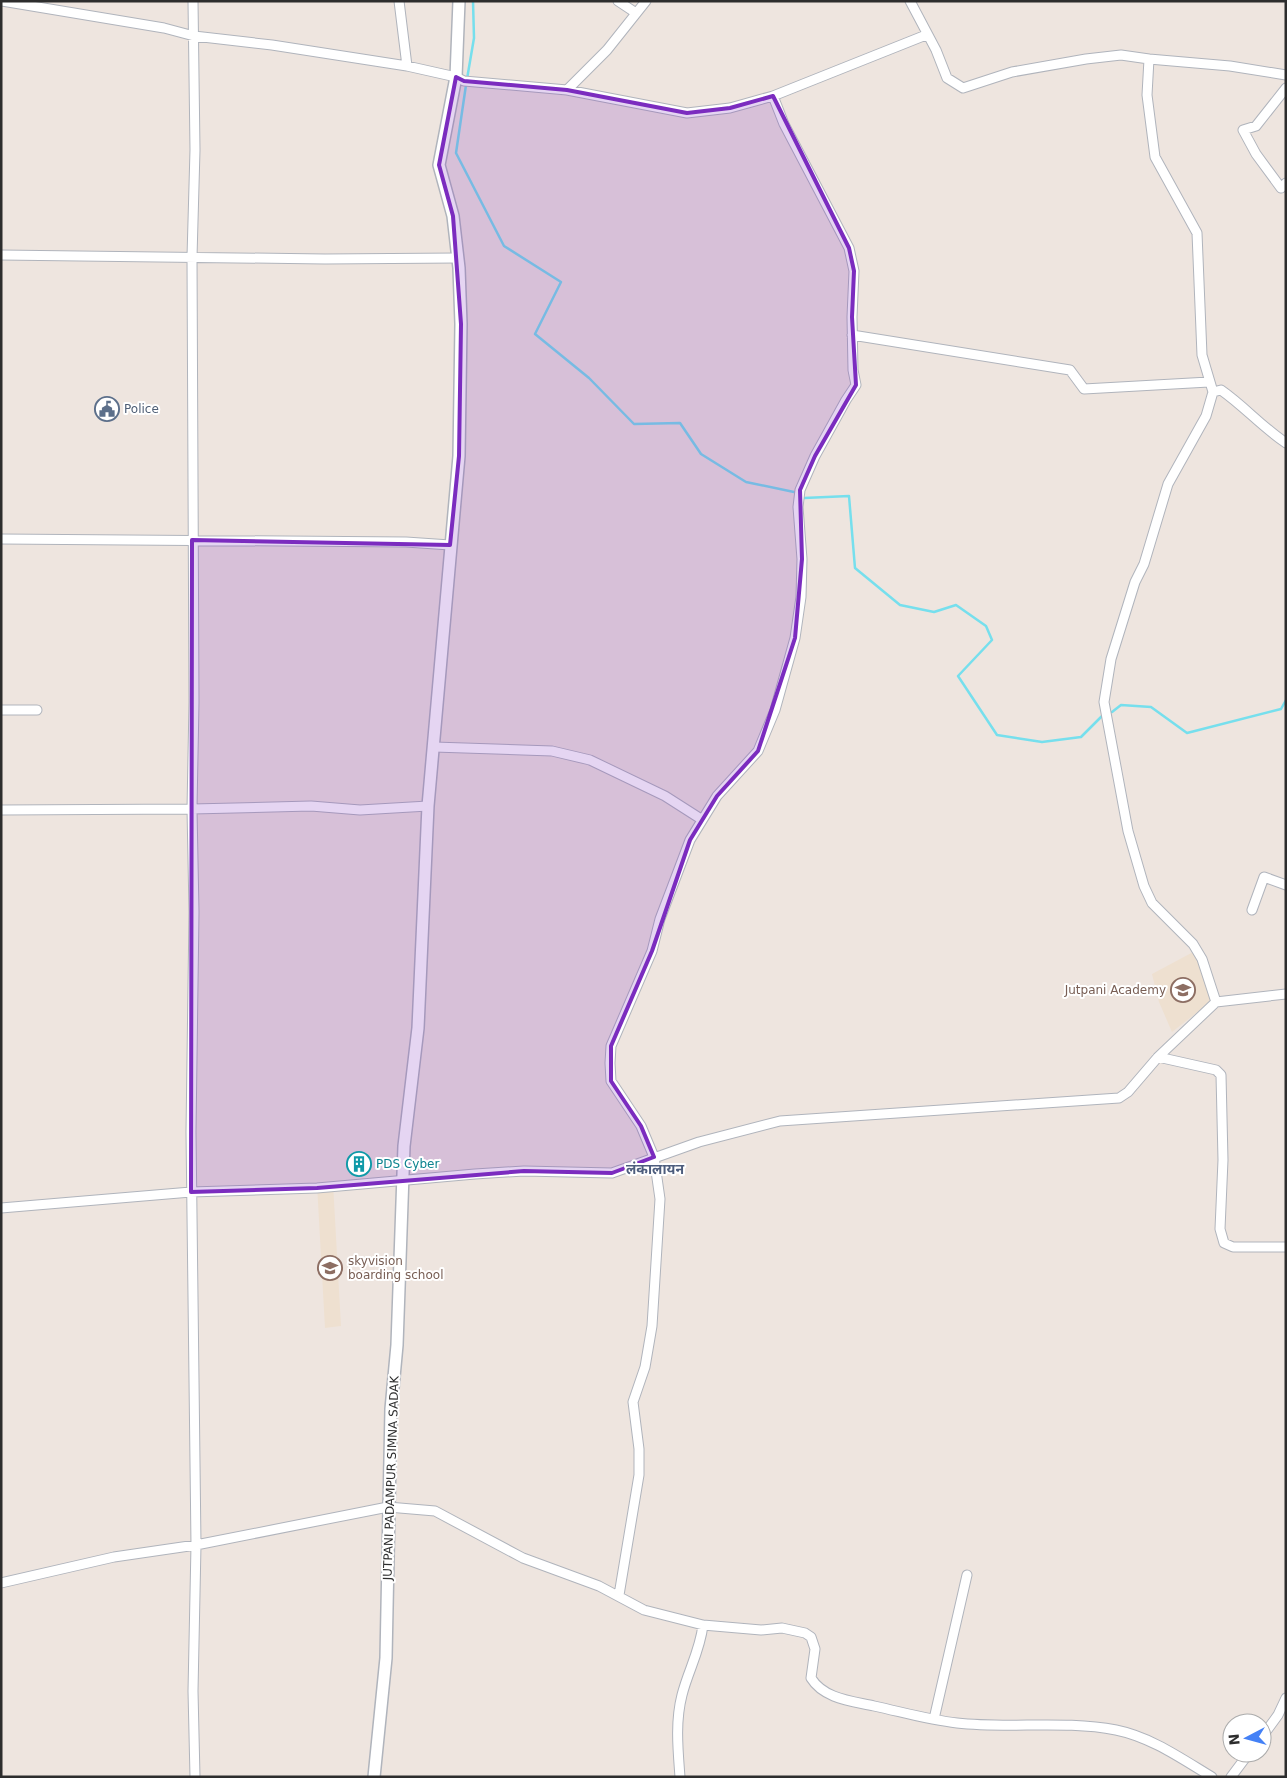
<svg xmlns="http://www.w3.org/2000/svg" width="1287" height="1778" font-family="'DejaVu Sans','Noto Sans Devanagari',sans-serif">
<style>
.education{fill:#eee0d0}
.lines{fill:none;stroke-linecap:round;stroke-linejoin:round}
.stream{stroke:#76dfed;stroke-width:2.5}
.street-casing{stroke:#b0b4bc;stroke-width:11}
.secondary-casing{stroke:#b0b4bc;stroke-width:14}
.street{stroke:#fff;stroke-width:9}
.secondary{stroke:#fff;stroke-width:11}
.marked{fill:#7b2cbf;fill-opacity:0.2;stroke:#7b2cbf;stroke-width:4;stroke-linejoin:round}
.labels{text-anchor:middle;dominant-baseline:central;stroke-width:4;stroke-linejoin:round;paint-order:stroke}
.service-label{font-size:12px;fill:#4e5e75;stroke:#fff;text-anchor:start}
.education-label{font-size:12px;fill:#785e54;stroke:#fff;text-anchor:end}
.culture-label{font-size:12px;fill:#0d838f;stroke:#fff;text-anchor:start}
.street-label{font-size:12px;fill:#2d2d2d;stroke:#fff}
.neighbourhood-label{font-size:14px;font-weight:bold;fill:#4d5d7d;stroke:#fff}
</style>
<rect width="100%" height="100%" fill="#eee5df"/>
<path class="education" d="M1195 951 1214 999 1172 1032 1159 1002 1152 974Z
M333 1183 341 1326 325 1328 317 1184Z"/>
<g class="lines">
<path class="stream" d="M467 79 474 38 473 1
M466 85 456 153 504 246 561 282 535 334 589 378 634 424 680 423 701 454 746 482 794 492
M804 498 849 496 855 568 900 605 934 612 956 605 986 626 992 640 958 676 997 735 1042 742 1081 737 1103 715
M1112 712 1121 705 1151 707 1187 733 1281 709 1286 700"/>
<defs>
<path id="street" d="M2 1 164 28 194 36 272 45 407 66 456 77 464 81 567 90 687 113 730 108 773 96 784 124 849 248 854 271 852 317 853 370 856 385 846 400 815 456 800 490 798 507 802 559 801 597 795 638 775 710 758 751 717 796 690 840 660 919 652 951 611 1046 610 1063 611 1081 641 1126 654 1157 660 1199 652 1326 645 1367 633 1402 639 1449V1475L619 1595
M193 1 195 150 192 257 194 702 192 809 194 912 191 1132 196 1545 193 1691 195 1777
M399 1 407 66
M618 1 636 13
M910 1 936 50 947 78 963 88 1012 72 1086 59 1121 55 1149 59 1147 95 1155 157 1197 233 1202 355 1213 392 1206 416 1168 484 1144 564 1135 582 1111 659 1104 702 1128 831 1144 886 1152 903 1193 944 1202 959 1216 1002
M1149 59 1230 66 1286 75
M1286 88 1256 126 1243 130 1256 154 1281 188 1286 183
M567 90 607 50 646 1
M773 96 926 35
M1 255 325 259 457 258
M852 335 1070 370 1084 389 1209 382
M1213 392 1221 390C1244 406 1262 427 1286 443
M1 539 406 542 450 545
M1 710H37
M434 747 552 751 590 760 665 796 701 819
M1 810 192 809 311 806 360 810 428 806
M1252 910 1264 877 1286 885
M1158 1057 1216 1070 1221 1075 1223 1160 1220 1229 1224 1243 1233 1247H1286
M1 1208 191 1192 317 1188 475 1174 524 1171 612 1173 699 1142 780 1121 1119 1098 1128 1092 1158 1057 1216 1002 1286 994
M1 1583 114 1557 196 1545 388 1507 435 1511 523 1558 599 1586 644 1610 703 1625 761 1630 782 1628 805 1633 811 1637 815 1649 811 1678C824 1699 852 1701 874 1706 902 1712 929 1720 957 1723 1009 1729 1064 1720 1116 1730 1151 1737 1182 1759 1212 1777
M934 1719 967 1575
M1262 1737 1278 1715 1286 1698
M680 1777C678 1750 675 1722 682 1695 688 1671 700 1651 703 1625
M1231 1777 1249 1753"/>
<path id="secondary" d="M374 1777 386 1658 391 1409 397 1345 404 1146 418 1028 428 806 459 456 461 324 459 268 453 216 439 165 456 77 459 1"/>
</defs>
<use href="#street" class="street-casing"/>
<use href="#secondary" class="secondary-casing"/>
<use href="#street" class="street"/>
<use href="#secondary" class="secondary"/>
</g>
<path class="marked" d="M456 77 464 81 567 90 687 113 730 108 773 96 849 248 854 271 852 317 856 385 815 456 800 490 802 559 795 638 758 751 717 796 690 840 652 951 611 1046V1081L641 1126 654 1157 612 1173 524 1171 317 1188 191 1192 192 540 450 545 459 456 461 324 453 216 439 165Z"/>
<defs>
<symbol id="civic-ring" viewBox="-11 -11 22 22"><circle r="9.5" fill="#fff" stroke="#5c6f8a" stroke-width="1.5"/><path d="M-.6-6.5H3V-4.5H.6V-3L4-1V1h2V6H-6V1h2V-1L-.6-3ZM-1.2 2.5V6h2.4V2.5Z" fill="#5c6f8a"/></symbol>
<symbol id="school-ring" viewBox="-11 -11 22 22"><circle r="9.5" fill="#fff" stroke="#8d6e63" stroke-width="1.5"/><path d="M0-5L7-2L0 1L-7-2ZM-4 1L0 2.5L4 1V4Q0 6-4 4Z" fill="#8d6e63"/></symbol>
<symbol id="building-ring" viewBox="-11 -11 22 22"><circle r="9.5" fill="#fff" stroke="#0f9aa8" stroke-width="1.5"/><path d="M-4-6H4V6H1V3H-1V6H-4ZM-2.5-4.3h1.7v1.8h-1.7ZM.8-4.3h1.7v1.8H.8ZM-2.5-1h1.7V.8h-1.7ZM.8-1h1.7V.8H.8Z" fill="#0f9aa8"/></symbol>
</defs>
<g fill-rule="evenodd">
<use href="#civic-ring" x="93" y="395" width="28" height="28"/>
<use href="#school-ring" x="1169" y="976" width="28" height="28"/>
<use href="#building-ring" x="345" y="1150" width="28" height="28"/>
<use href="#school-ring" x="316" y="1254" width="28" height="28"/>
</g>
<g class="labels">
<g class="service-label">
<text x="124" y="409">Police</text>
</g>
<g class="education-label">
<text x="1166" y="990">Jutpani Academy</text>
<text x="348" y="1261" text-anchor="start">skyvision<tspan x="348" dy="14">boarding school</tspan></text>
</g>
<g class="culture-label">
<text x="376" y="1164">PDS Cyber</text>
</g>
<g class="street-label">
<text transform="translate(391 1478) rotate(-88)">JUTPANI PADAMPUR SIMNA SADAK</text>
</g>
<g class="neighbourhood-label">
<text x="655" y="1169">लंकालायन</text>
</g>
</g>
<rect width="1287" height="1778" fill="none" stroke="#2d2d2d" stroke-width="5"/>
<g transform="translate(1247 1738) rotate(264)"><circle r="24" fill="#ffffff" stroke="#ababab"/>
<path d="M0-4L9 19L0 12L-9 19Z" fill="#4481f6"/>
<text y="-8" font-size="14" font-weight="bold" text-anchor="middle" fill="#2d2d2d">N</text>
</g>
</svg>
